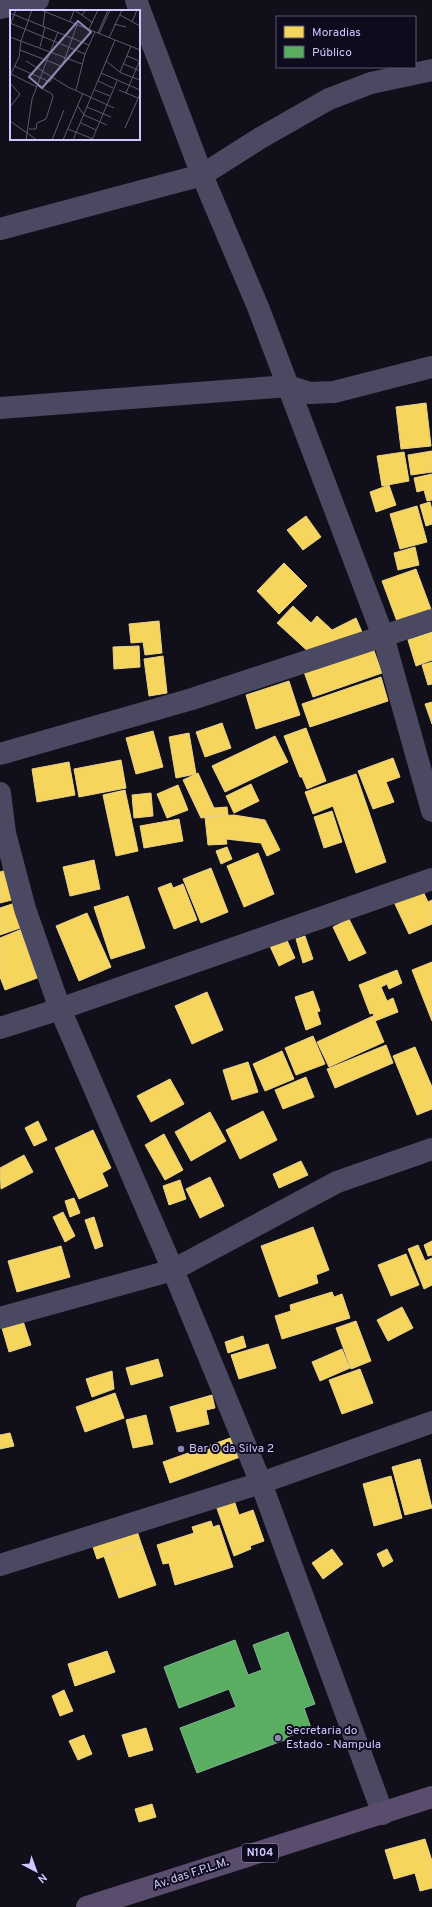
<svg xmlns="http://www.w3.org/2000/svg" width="432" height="1907" font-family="Overpass,sans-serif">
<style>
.homes{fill:#f6d55c;stroke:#ead18d}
.public{fill:#5aae61;stroke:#7db690}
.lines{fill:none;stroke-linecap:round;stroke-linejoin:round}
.minor{stroke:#4b4962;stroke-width:22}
.major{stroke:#5a4c6c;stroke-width:22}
.poi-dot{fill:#8c87ae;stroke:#0e0b1d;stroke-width:1.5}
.labels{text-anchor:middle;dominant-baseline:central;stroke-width:4;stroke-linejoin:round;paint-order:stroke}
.shield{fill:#0e0b1d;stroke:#958fbb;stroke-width:1}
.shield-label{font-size:11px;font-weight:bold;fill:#cfc7ff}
.poi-label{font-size:12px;fill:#cfc7ff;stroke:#0e0b1d;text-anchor:start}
.street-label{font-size:12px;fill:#cfc7ff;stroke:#0e0b1d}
.inset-road{fill:none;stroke:#5d5975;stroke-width:1}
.view{fill:#8c87ae;fill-opacity:0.15;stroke:#8c87ae;stroke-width:2}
.inset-edge{fill:none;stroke:#cfc7ff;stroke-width:2}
</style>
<rect width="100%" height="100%" fill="#110f19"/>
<path class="homes" d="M426 403 431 446 401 449 396 407Z
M432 451V472L411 475 408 455Z
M404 452 409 481 382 486 377 456Z
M432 474V500L427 501 424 490 417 492 414 478Z
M389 485 396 505 376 512 370 492Z
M430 502 432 510V524L426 526 420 505Z
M417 506 427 542 400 549 390 514Z
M306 516 321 537 303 550 287 530Z
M415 547 419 565 398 570 394 553Z
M284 563 307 586 279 614 257 591Z
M416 569 432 612 398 624 382 581Z
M293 606 311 623 317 616 332 630 356 618 362 632 312 655 277 623Z
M159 621 162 653 145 655 143 642 131 643 129 624Z
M432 632V660L416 666 408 640Z
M139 646 140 667 114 669 113 647Z
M373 648 382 673 313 697 304 672Z
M163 656 167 693 149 696 144 659Z
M432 662V684L428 685 422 665Z
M381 677 388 701 310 727 302 704Z
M289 681 300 715 256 729 246 695Z
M432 702V724L425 704Z
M222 723 231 748 205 757 196 732Z
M306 728 326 781 307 789 302 777H300L284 736Z
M153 731 163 767 136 774 126 738Z
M189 733 196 774 176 778 169 737Z
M275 736 288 762 225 792 212 766Z
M393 758 400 777 386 782 394 802 373 809 358 771Z
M121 760 126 788 79 797 74 769Z
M69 762 75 795 37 802 32 769Z
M198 773 214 808 227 807 228 815 201 818 183 780Z
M356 774 386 862 356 873 333 806 313 814 305 792Z
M251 784 259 801 234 813 226 796Z
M178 785 188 810 167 818 157 794Z
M125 790 138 851 116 856 103 795Z
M151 793 153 816 134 818 132 795Z
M332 811 342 842 324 848 314 817Z
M234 815 265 820 280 850 267 856 261 843 226 839 227 844 208 845 205 817Z
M179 819 183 841 144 848 140 826Z
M227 847 232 859 221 864 216 851Z
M258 853 274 894 244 907 227 866Z
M94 860 100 889 70 896 63 867Z
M211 868 228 912 201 923 183 879Z
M9 869 16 899 0 903V872Z
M171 883 173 888 183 884 197 920 174 929 158 888Z
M422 889 428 902 432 900V924L409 934 394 902Z
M128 896 145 948 111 959 94 907Z
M18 902 26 926 0 935V908Z
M87 913 111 967 79 981 56 926Z
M349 919 366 953 349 961 333 927Z
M22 929 40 977 5 990 0 977V938Z
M285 936 295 958 279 966 269 944Z
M305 936 313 959 303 963 296 939Z
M432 962V1021L412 970Z
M397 970 402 983 389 989 387 984 381 987 387 1001 393 998 398 1012 375 1021 373 1013 370 1014 359 985Z
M313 991 320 1011 317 1012 321 1024 306 1030 295 997Z
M207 992 223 1030 192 1044 175 1006Z
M373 1016 384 1042 329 1067 317 1042Z
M313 1036 325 1064 296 1075 285 1048Z
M386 1045 393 1063 335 1088 327 1069Z
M415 1047 432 1087V1109L417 1115 393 1056Z
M282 1051 294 1079 265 1091 253 1064Z
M248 1062 258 1092 232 1100 223 1070Z
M306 1077 314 1097 283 1109 275 1090Z
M170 1079 184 1104 151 1122 137 1096Z
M263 1111 277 1140 240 1159 226 1130Z
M210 1112 226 1141 191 1161 175 1132Z
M38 1121 47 1140 34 1146 25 1128Z
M93 1130 111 1168 102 1173 108 1186 79 1199 55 1148Z
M164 1134 183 1170 165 1180 145 1145Z
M24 1155 33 1172 1 1189 0 1168Z
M301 1161 308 1175 279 1188 273 1174Z
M210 1177 224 1206 200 1218 186 1189Z
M180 1180 186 1199 169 1205 163 1186Z
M74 1198 80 1213 70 1217 65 1201Z
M63 1212 75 1236 65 1242 53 1217Z
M94 1217 103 1246 95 1249 85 1220Z
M313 1227 329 1270 316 1275 318 1283 279 1297 261 1246Z
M432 1241V1255L428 1256 424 1245Z
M418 1245 425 1261 432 1258V1285L424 1289 408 1249Z
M61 1246 70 1277 17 1292 8 1261Z
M406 1254 419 1285 391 1296 378 1265Z
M332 1292 334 1297 342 1294 350 1318 282 1339 275 1316 291 1311 290 1305Z
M402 1307 413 1328 388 1341 377 1320Z
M23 1321 31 1345 9 1352 2 1328Z
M356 1321 371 1361 351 1369 336 1328Z
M243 1336 246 1347 228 1353 225 1342Z
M268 1344 276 1368 239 1379 231 1355Z
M342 1349 350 1368 320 1381 312 1362Z
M158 1359 163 1376 131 1385 126 1368Z
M360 1369 373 1403 342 1414 329 1380Z
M112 1371 114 1389 92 1397 86 1379Z
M115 1393 124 1418 85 1432 76 1407Z
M212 1395 215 1408 206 1410 209 1424 177 1432 170 1407Z
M146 1415 153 1444 133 1448 126 1420Z
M10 1433 14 1446 0 1449V1435Z
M233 1437 240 1457 170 1483 163 1462Z
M420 1459 432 1508 405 1515 392 1467Z
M391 1476 402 1518 374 1526 363 1484Z
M233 1497 239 1515 253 1510 264 1541 250 1546 251 1549 234 1556 215 1503Z
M211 1521 213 1527 219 1525 233 1567 175 1585 169 1563 163 1564 157 1545 194 1533 192 1527Z
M135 1525 141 1543 97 1559 91 1541Z
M141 1543 156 1585 119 1598 104 1556Z
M332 1549 343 1564 323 1579 312 1563Z
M387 1549 393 1561 383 1567 377 1554Z
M107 1651 115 1672 75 1686 68 1664Z
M64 1690 73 1711 60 1716 52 1696Z
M146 1728 153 1750 129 1757 122 1735Z
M84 1735 92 1754 78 1760 69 1741Z
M152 1804 156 1817 139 1822 135 1809Z
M425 1839 432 1861V1888L420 1891 415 1873 394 1879 385 1850Z"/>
<path class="public" d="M288 1632 315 1704 304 1708 311 1728 287 1737V1739L197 1773 180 1728 236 1707 229 1689 179 1708 164 1667 235 1640 248 1675 262 1670 253 1645Z"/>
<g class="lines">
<path class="minor" d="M136 0 202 175 258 307 383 636 432 811
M0 8 38 0
M0 229 202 175 262 137 329 99 371 83 432 70
M0 408 288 386 310 393 334 392 432 367
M0 754 192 699 432 620
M0 793 5 833 25 909 60 1009 173 1270 261 1483 383 1814
M0 1028 60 1009 432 879
M0 1318 173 1270 337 1182 432 1149
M0 1565 261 1483 432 1422"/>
<path class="major" d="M87 1907 432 1797"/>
</g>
<g class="poi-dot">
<circle cx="181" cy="1449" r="4"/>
<circle cx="278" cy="1738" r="4"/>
</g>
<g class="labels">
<rect class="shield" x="242" y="1844" width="36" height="18" rx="3"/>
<g class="shield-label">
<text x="260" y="1853">N104</text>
</g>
<g class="poi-label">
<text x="189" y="1449">Bar O da Silva 2</text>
<text x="286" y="1731">Secretaria do<tspan x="286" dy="14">Estado - Nampula</tspan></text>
</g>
<g class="street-label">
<text transform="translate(191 1874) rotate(-18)">Av. das F.P.L.M.</text>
</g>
</g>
<g transform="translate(10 10)">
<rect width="130" height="130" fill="#110f19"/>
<path class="inset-road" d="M31 0 130 40M64 0 72 5 76 0M0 3 79 35M72 5 83 13M110 5 130 16M60 12 64 0M122 12 127 0M0 13 75 44M104 14 116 17M0 15 6 0M33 16 35 2M79 19 88 0M88 23 98 0M89 24 100 0M0 27 72 54M99 28 112 0M30 37 35 17M10 40 51 56M117 46 129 51M16 51 58 77 104 98M96 51 111 63 130 70M114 54 130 61M4 56 40 72 54 51 67 15M110 62 121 36M91 63 130 80M1 64 27 77M0 66 9 47 11 31 22 0M88 71 103 78M0 73 10 84 0 97M66 80 75 44 85 22M85 80 100 86M109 80 128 88M116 83 130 50M67 95 74 105 97 115M77 97 101 107M0 111 27 130M71 113 86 120M115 118 130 84M19 119H26L27 113 36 109 43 87 42 84 28 76M58 119 83 129M16 130 22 89 48 22M42 130 54 100M53 130 73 83M63 130 105 30M82 130 107 71"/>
<path class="view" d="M68 11 81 22 32 78 19 67Z"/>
<rect width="130" height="130" class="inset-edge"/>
</g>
<rect x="276" y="16" width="140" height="52" fill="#0e0b1d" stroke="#5b5677"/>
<rect x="284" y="26" width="20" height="12" fill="#f6d55c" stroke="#5b5677"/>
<text x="312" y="36" font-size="12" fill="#cfc7ff">Moradias</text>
<rect x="284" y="46" width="20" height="12" fill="#5aae61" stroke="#5b5677"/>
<text x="312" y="56" font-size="12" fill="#cfc7ff">Público</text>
<g transform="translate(36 1871) rotate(139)" stroke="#0e0b1d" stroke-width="3" paint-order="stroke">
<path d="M0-3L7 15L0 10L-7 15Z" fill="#cfc7ff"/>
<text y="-6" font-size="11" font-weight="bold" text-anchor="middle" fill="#cfc7ff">N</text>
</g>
</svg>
